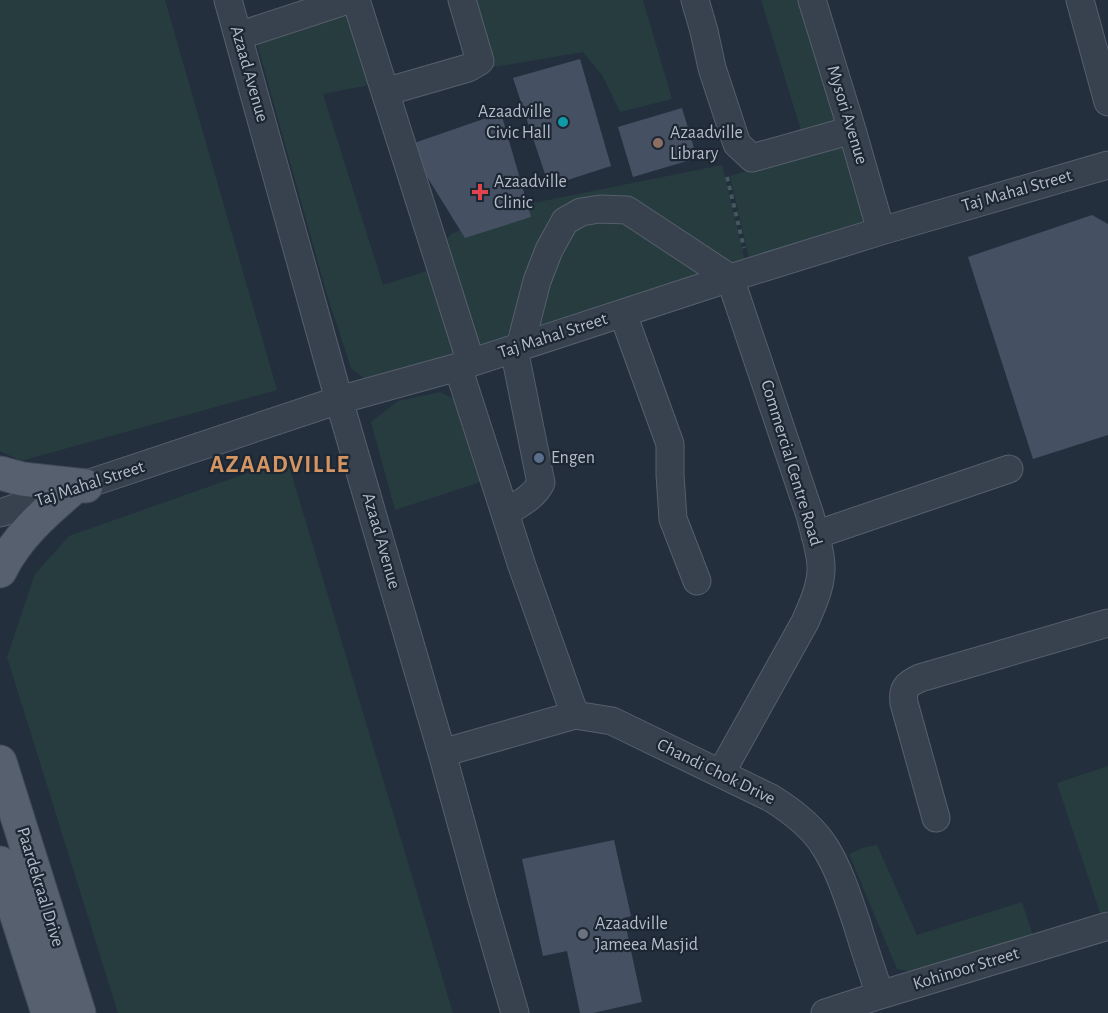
<svg xmlns="http://www.w3.org/2000/svg" width="1108" height="1013" font-family="'Alegreya Sans',sans-serif">
<style>
.green{fill:#263c3f}
.building{fill:#455162}
.lines{fill:none;stroke-linecap:round;stroke-linejoin:round}
.minor-casing{stroke:#565f6c;stroke-width:29}
.major-casing{stroke:#414a57;stroke-width:35}
.path{stroke:#44595c;stroke-width:4;stroke-dasharray:4.5 4.5;stroke-linecap:butt}
.minor{stroke:#38414e;stroke-width:27}
.major{stroke:#56606e;stroke-width:33}
.culture-dot{fill:#0f9aa8;stroke:#1d2633;stroke-width:2}
.education-dot{fill:#8d6e63;stroke:#1d2633;stroke-width:2}
.health-dot{fill:#e0444e;stroke:#1d2633;stroke-width:2}
.service-dot{fill:#5c6f8a;stroke:#1d2633;stroke-width:2}
.worship-dot{fill:#6b7280;stroke:#1d2633;stroke-width:2}
.labels{text-anchor:middle;dominant-baseline:central;stroke-width:4.5;stroke-linejoin:round;paint-order:stroke}
.street-label{font-size:18px;fill:#b4bcc9;stroke:#1d2633}
.poi-label{font-size:18px;fill:#b4bcc9;stroke:#1d2633;text-anchor:start}
.district-label{font-size:24px;font-weight:bold;letter-spacing:1.5px;fill:#d59563;stroke:#1d2633}
</style>
<rect width="100%" height="100%" fill="#242f3e"/>
<path class="green" d="M0 0H165L277 390 21 461 0 451Z
M468 0H643L672 99 620 112 602 75 583 52 488 68Z
M761 0H802L840 126 803 137Z
M354 8 374 84 323 94 383 285 430 270 456 350 453 358 367 381 351 368 327 295 256 40Z
M832 143 849 151 865 209 862 228 751 267 730 176Z
M722 165 746 265 734 271 628 202 562 218 505 340 481 352 439 247 451 234 523 205Z
M614 214 710 277 531 335 547 279 574 225Z
M440 392 462 403 487 480 395 510 371 422 398 401Z
M287 459 453 1013H118L7 657 35 574 69 536Z
M1108 766V911L1100 913 1057 783Z
M877 845 917 935 1022 902 1033 936 926 974 897 969 849 854 862 848Z"/>
<path class="building" d="M580 59 611 166 549 186 513 78Z
M682 108 697 158 633 177 618 127Z
M501 113 531 217 465 238 421 167 414 143Z
M1092 215 1108 224V435L1033 459 968 257Z
M614 840 631 916 624 918 642 1002 593 1013H580L567 951 543 956 522 859Z"/>
<g class="lines">
<defs>
<path id="minor" d="M228 0 339 400 442 753 482 899 515 1013
M356 0 471 363
M695 0 704 31 712 68 737 144 752 158 852 130
M812 0 852 130 881 231
M1080 0 1108 102
M238 36 348 0
M385 92 468 68 480 61 462 0
M623 314 670 444V475L673 519 697 581
M520 347 537 281 549 250 565 221 581 212 600 209 627 210 730 278 810 515C814 531 822 555 821 571 820 589 812 606 805 622L721 773
M458 367 522 566 575 715
M0 513 339 400 458 367 730 278 881 231 1108 165
M505 513C519 504 533 498 541 483L514 349
M815 535 1009 469
M442 753 575 715 612 721 771 798C792 811 812 826 825 847 840 871 848 898 857 924 864 948 872 971 880 995
M936 818 904 703C902 688 907 684 920 678L1108 623
M825 1013 880 995 1108 926"/>
<path id="major" d="M0 473 22 479 86 486
M0 571C16 538 43 514 70 491
M0 762 79 1013
M0 863 48 1013"/>
</defs>
<use href="#minor" class="minor-casing"/>
<use href="#major" class="major-casing"/>
<path class="path" d="M727 177 744 248"/>
<use href="#minor" class="minor"/>
<use href="#major" class="major"/>
</g>
<circle class="culture-dot" cx="563" cy="122" r="6"/>
<circle class="education-dot" cx="658" cy="143" r="6"/>
<path class="health-dot" d="M477 183h6v6h6v6h-6v6h-6v-6h-6v-6h6z"/>
<circle class="service-dot" cx="539" cy="458" r="6"/>
<circle class="worship-dot" cx="583" cy="934" r="6"/>
<g class="labels">
<g class="street-label">
<text transform="translate(249 74) rotate(74)">Azaad Avenue</text>
<text transform="translate(847 115) rotate(73)">Mysori Avenue</text>
<text transform="translate(1017 191) rotate(-16)">Taj Mahal Street</text>
<text transform="translate(553 336) rotate(-18)">Taj Mahal Street</text>
<text transform="translate(791 463) rotate(73)">Commercial Centre Road</text>
<text transform="translate(90 484) rotate(-18)">Taj Mahal Street</text>
<text transform="translate(381 541) rotate(74)">Azaad Avenue</text>
<text transform="translate(716 772) rotate(26)">Chandi Chok Drive</text>
<text transform="translate(40 887) rotate(73)">Paardekraal Drive</text>
<text transform="translate(966 969) rotate(-17)">Kohinoor Street</text>
</g>
<g class="poi-label">
<text x="551" y="112" text-anchor="end">Azaadville<tspan x="551" dy="21">Civic Hall</tspan></text>
<text x="670" y="133">Azaadville<tspan x="670" dy="21">Library</tspan></text>
<text x="494" y="182">Azaadville<tspan x="494" dy="21">Clinic</tspan></text>
<text x="551" y="458">Engen</text>
<text x="595" y="924">Azaadville<tspan x="595" dy="21">Jameea Masjid</tspan></text>
</g>
<g class="district-label">
<text x="280" y="465">AZAADVILLE</text>
</g>
</g>
</svg>
